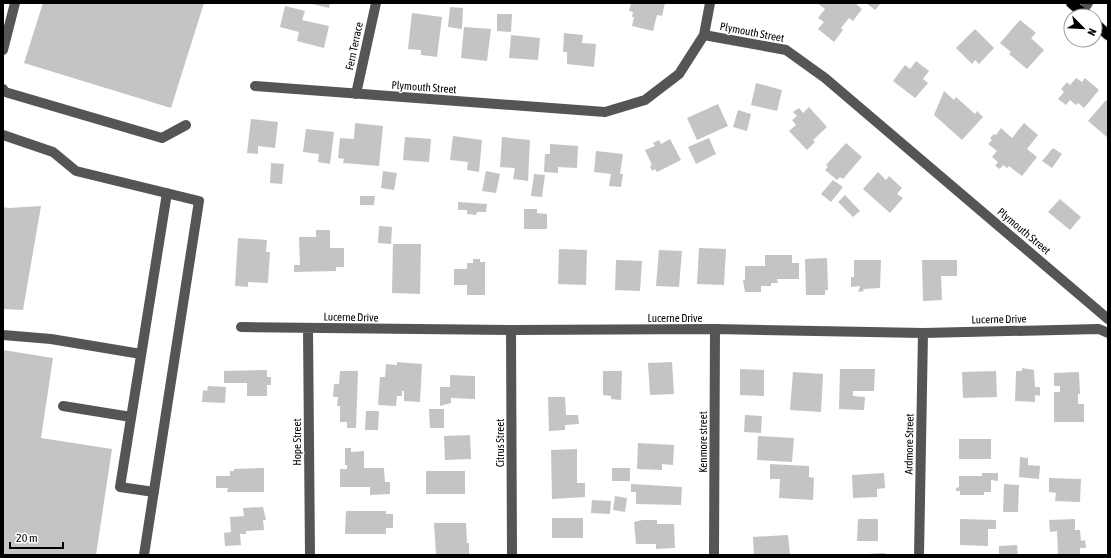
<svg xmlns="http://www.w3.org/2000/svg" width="1111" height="558" font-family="'Asap Condensed',sans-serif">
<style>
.building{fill:#c4c4c4}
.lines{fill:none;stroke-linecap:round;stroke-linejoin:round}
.major-casing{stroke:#dbdbdb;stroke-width:12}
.minor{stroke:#555;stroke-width:10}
.major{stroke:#000;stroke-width:10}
.labels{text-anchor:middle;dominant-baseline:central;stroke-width:3;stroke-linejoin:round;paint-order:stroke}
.street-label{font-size:11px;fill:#000;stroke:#fff}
</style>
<rect width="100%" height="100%" fill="#fff"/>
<path class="building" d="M43 3H204L171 108 24 63Z
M308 3H330L329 8Z
M631 3H665L662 16 657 15 653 31 632 26 634 17H632L633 12 629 11Z
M817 3H855L862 9 853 21 849 18 841 28 843 30 834 42 818 29 824 22 818 18 825 9Z
M866 3H881L875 10Z
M285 6 305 11 302 20 329 26 324 48 297 41 299 32 280 27Z
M450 7 463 8 462 29 448 27Z
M412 13 442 17 437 57 421 55V50L408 49Z
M497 14H512L511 32 497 31Z
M1020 20 1036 33 1031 38 1044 50 1027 69 1009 54 1011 52 1000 43Z
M464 27 491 29 487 61 461 58Z
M975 29 994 48 979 64 975 60 972 64 956 48Z
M564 33 583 35 582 43 596 44 594 67 567 64V52H563Z
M511 35 540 38 538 60 509 58Z
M916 61 929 71 923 79 928 83 915 98 893 81 905 65 910 69Z
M1076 78 1082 82 1085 78 1099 90 1084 108 1078 103 1076 105 1070 100 1066 105 1058 99 1064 92 1061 89 1067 82 1070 85Z
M756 83 782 90 777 111 751 105Z
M944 91 954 100 956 97 975 114 977 111 983 117 962 140 934 115Z
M1106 100 1108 102V138L1088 121Z
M718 104 728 126 697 140 687 118Z
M809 107 827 127 813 140 815 142 807 150 789 131 796 125 792 120 797 116 793 112 799 108 803 113Z
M738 110 751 114 747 131 733 127Z
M251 119 278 122 275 148 258 146V154L247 153Z
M355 123 383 126 379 166 343 163 344 159 338 158 340 138 354 139Z
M1024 123 1038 135 1027 149 1037 157 1022 176 1009 166 1007 168 1003 165 1000 169 995 166 998 162 992 157 997 151 988 144 992 140 990 138 994 134 996 135 1001 128 1012 138Z
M306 129 334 132 330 164 318 162 319 154 303 152Z
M453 136 482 140 479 172 467 170 468 162 450 160Z
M405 137 431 139 429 162 403 160Z
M502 137 530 140 528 181 513 179 515 168 500 167Z
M709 138 716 154 696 164 688 147Z
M670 139 681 160 657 172 655 169 652 171 650 166 652 165 645 150 655 146 653 143 659 140 661 144Z
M846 143 862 157 843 179 840 177 837 180 825 170 828 167 826 165Z
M550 144 578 146 577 168 558 167V173L544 172 545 154H550Z
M1053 148 1062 154 1052 168 1042 161Z
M596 151 623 154 620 174H623L621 187 609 186 611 174 594 172Z
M271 163 284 164 282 184 270 183Z
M383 171 397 173 394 190 381 188Z
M486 171 500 174 496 193 482 191Z
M878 172 886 180 889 176 902 188 897 194 903 198 890 213 863 189Z
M534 174 545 175 542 197 531 196Z
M833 180 843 187 831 202 821 194Z
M845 195 860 211 853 217 838 202Z
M360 196H375L374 205H360Z
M1060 199 1081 217 1070 230 1048 212Z
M458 202 487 204 486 212H477L476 215 467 214V210H458Z
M41 206 23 310 3 309V207L9 208Z
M524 209H537V213L547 214V229H524Z
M379 226 392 227 391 244 378 243Z
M316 230H330V248H344V267H336V271L294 272V265H300L299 237H316Z
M238 238 267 240 266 252H270L268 283 248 282V287L235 286Z
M393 244H421L420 294 392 293Z
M699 248 726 249 724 285 697 284Z
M559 249 587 250 586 285 558 284Z
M659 250 682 251 679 287 656 286Z
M765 255H792V263H799V279H777L778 283H771V286H761V292H745L743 280H745V266H765Z
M827 258 828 290H825V295H806L805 259Z
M473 259H480V262H485V295H467V285H454V269H467V263H473Z
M616 260 642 261 640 291 615 290Z
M854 260H881L880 288 863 289 864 291 858 292 860 286 851 287V277H854Z
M922 260H957V276H941L942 300 923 301Z
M3 350 53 358 41 438 112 449 96 555H3Z
M397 362 422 364 420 402 404 401V391H402V396H397L396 406 378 405 380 377H385L386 364 397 365Z
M672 362 674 394 650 395 648 363Z
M1022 368 1034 370 1035 387H1040V396L1035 395V402L1015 401 1016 371H1022Z
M740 369 764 370V396L740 395Z
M840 369H875L874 391H853V396L865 397 864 410 839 409Z
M267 370V377H271V385H267V396H247V383H224V371Z
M340 371H358L356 428H347V422H340V406H337L338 397H333L334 384H339Z
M603 371H622L621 400 611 399V396L603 395Z
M996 371 997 397 963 398 962 372Z
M793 372 823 374 821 412 790 410Z
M1079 372 1080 394H1078V404H1084V422H1054V392H1060V386H1054V373Z
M450 375 475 376V399L451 398V403L440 406V387H450Z
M208 386 226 387 225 403 202 402 203 390 207 391Z
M548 397H565L566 415H578L579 424 565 425V430L549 431Z
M429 409H444V428H430Z
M366 411H379L378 430H365Z
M745 415 762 416 761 433 744 432Z
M470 435 471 459 445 460 444 436Z
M758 436 794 438 792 462 757 460Z
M959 439H991V459H959Z
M638 443 674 445 673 465 662 464V470L637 469Z
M345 448H351V452L364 451V468H384L385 482H390V494L370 495V487H340V469H347V465H345Z
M577 449V483H585V497L552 499 551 450Z
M1020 457 1028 458V465L1040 466 1039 479 1019 477Z
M770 464 809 466V477L814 478 813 500 779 498 780 479H770Z
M264 468V492H227L228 488H216V476H230V471H234V469Z
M612 468H630V481H612Z
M426 471H465V494H426Z
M884 473 885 488 877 489V497L853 498 852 475Z
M982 473H998V481L991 480V492H984V495H960V491H956V488L959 487V476H982Z
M1049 478 1081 479 1080 502 1055 501 1056 493 1049 492Z
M631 484 682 487 681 505 636 504V492H631Z
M1004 484 1019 485 1018 512H1003Z
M615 496 627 498 625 512 613 510Z
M592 500 611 501 610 514 591 513Z
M263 507 266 520H263L264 530 246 531V534H240L241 545 225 546 224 533 231 532 230 517 244 516 243 508Z
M346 511H386V514H393V528H386V534H345Z
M552 518H583V538H552Z
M858 519H878V541H857Z
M960 519 996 520V529H988V546L960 545Z
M1075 519V530H1080L1081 541 1085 540 1086 548H1080V555H1058L1057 531 1050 532 1049 520Z
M642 520H657V524H674L675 548 656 549V544H636L634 522Z
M434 523H466L467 543H469V555H436Z
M788 535 790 555H754L753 537Z
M1017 545 1018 555H999V546Z
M885 553V555H866V554Z"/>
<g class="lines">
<defs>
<path id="major" d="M1071 3 1086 16
M1095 23 1108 35"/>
</defs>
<use href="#major" class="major-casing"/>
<path class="minor" d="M1082 12 1088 3
M704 35 786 50 825 78 1108 319
M3 50 15 3
M255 86 605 112 645 100 679 74 704 35 710 3
M3 89 5 92 162 138 186 125
M356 94 376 3
M3 135 53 152 76 171 199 201 144 555
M241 327 511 330 715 329 923 333 1099 329 1108 333
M308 328 310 555
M511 330 512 555
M3 335 51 339 141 354
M63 406 131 417
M154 492 120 487 167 193
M714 555 715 329
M919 555 923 333"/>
<use href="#major" class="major"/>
</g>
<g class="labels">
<g class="street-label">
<text transform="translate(752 32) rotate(11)">Plymouth Street</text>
<text transform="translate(354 46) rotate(-78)">Fern Terrace</text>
<text transform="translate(424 87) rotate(4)">Plymouth Street</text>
<text transform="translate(1024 231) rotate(40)">Plymouth Street</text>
<text transform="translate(351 317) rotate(1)">Lucerne Drive</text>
<text x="675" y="318">Lucerne Drive</text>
<text transform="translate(999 319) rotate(-1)">Lucerne Drive</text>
<text transform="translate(297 442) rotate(-90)">Hope Street</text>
<text transform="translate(703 442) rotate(-90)">Kenmore street</text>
<text transform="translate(500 443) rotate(-90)">Citrus Street</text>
<text transform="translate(909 444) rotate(-89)">Ardmore Street</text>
</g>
</g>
<rect width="1111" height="558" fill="none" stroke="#000000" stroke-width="8"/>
<g transform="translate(1083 28) rotate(114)"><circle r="19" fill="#ffffff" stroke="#999999"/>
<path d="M0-3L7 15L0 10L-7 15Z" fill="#000000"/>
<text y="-6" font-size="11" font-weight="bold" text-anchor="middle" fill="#000000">N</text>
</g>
<path d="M10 542v6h53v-6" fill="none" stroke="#000000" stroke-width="2"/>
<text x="16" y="542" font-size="12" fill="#000000" stroke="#ffffff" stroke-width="3" paint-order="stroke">20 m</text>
</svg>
